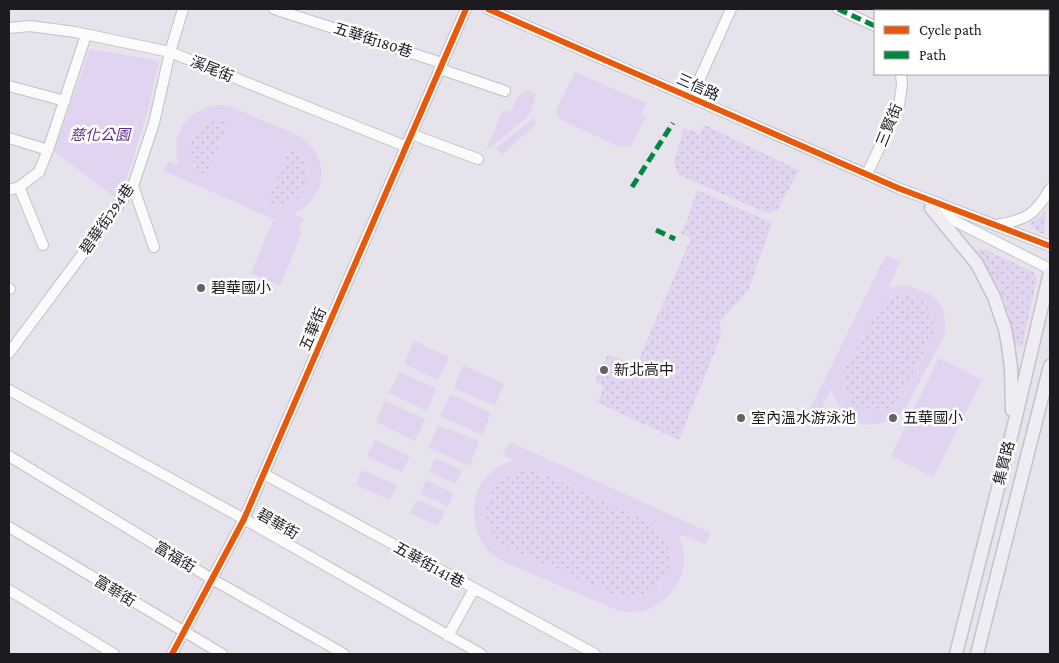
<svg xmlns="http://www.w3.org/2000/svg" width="1059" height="663" font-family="'Crimson Pro','Noto Sans TC',serif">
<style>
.grass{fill:url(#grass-dots)}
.park{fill:#e1d4f0;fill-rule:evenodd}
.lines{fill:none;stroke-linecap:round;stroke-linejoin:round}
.minor-casing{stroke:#c3c0c7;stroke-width:12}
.major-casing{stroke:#c5c2c7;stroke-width:15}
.minor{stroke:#fbfbfc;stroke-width:10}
.major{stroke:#efecf3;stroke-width:12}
.quiet{stroke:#00873e;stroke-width:5;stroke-dasharray:10 5;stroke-linecap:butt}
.cycleway-casing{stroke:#fff;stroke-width:9}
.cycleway{stroke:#e8590c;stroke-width:6}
.poi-dot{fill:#646067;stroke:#fff;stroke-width:2}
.labels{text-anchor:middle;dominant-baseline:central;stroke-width:5;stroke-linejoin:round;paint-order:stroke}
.street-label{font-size:15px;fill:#1d1a20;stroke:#fff}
.park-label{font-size:15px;font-style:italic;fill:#5c2c85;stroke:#fff}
.poi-label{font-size:15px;fill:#1d1a20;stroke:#fff;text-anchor:start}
</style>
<defs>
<pattern id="grass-dots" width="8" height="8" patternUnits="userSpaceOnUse" patternTransform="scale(1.25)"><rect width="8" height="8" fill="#e1d4f0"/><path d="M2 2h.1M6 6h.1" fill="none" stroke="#c1b5ce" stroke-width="1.8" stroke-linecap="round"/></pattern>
</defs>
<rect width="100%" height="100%" fill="#e7e3ec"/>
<path class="grass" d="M214 119 225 120 230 121 207 177C181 161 183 128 214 119Z
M704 125 799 170 777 210 767 213 678 175 674 163 684 127 700 135Z
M290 146C325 168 303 216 267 203Z
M697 190 772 223 748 291 720 321 721 336 679 440 596 402 599 399 604 387 595 382 608 354 636 366 691 238 681 233 687 220Z
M1046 209 1044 233H1040L1029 224 1040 217Z
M978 249H984L1032 271 1037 278 1022 346 1015 345C1012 323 1005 300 995 281 990 272 982 263 975 255Z
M907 294C928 301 932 309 935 331L898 401C893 405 888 410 882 411 855 417 840 394 843 371L884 300 894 295Z
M528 470 536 471 653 523C688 554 665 605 618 597L508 548C502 543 497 540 493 534 475 505 496 474 528 470Z"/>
<path class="park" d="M90 49 159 61 148 110 127 177 116 198 54 151Z
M575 72 646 103 641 114 646 118 631 145 620 147 559 119 555 112Z
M527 90 536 94 531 111 525 119 486 151 503 110 511 112C516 100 515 97 527 90Z
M216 105C221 105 226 105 231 107 243 111 254 117 266 122 279 128 296 132 307 142 332 166 323 200 294 214L304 219 299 230 302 232 280 286 251 273 273 220 285 224 164 171 168 161 179 165C170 135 185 111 216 105ZM214 119 225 120 230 121 206 177C180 161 184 128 214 119ZM290 147C326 164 301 219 267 202Z
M533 118 536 124 502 155 496 149Z
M886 255 900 262 888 288 905 285 926 292 934 297 944 311 945 334 904 411C887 426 857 432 841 411 837 404 835 396 831 389L816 421 806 417ZM907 294C928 301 933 309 935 331L898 401C893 405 888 410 882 411 855 417 840 394 843 371L884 300 894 295Z
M414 341 449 357 438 380 404 364Z
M939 358 982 380 933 477 891 456Z
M463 365 504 384 495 406 454 388Z
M399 372 436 388 427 411 389 393Z
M451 394 491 413 482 435 440 416Z
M385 401 425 419 415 441 376 422Z
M438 425 479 441 470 466 429 448Z
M375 440 410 456 402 472 367 457Z
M510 442 711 533 705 544 678 534C680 540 683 546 684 552 687 577 670 602 646 610 637 612 628 612 619 611L504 562C498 558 491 554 486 548 469 525 469 489 493 471 499 466 506 463 513 460L503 454ZM528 470 536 471 653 523C688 554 665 605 619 597L508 548C502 544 497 540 493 534 475 505 496 474 528 470Z
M435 458 462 470 456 484 429 472Z
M362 470 397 485 390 500 356 485Z
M426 480 454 493 448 506 420 494Z
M417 500 445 511 438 526 410 513Z"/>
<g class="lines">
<defs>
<path id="minor" d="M274 9 442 63
M488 9 898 188 1050 246
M838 9 875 26
M885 9 886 11
M9 28 30 26 75 32 170 52 405 146
M440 69 505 91
M9 86 65 101
M691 98 731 9
M411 134 478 159
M9 138 48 150
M867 174 899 106 902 85 901 74
M133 186 154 247
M19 187 43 245
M9 190 19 187 39 172 48 150 86 35
M935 211 1050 269
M996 225C1026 220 1035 215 1050 189
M9 288 10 289
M9 353 133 186 154 123 170 52 183 9
M9 390 244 519 481 654
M9 456 212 579 344 654
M264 474 595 654
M9 527 222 654
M9 590 114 654
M448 636 474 589
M172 654 244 519 466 9"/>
<path id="major" d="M1048 9 1050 22
M931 208 977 264 994 297 1005 329 1008 345 1011 368 1012 410
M956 654 1013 429 1050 272
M977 654 1050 366"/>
</defs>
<use href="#minor" class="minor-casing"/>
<use href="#major" class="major-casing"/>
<use href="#minor" class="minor"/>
<use href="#major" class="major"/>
<path class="quiet" d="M838 9 875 26
M632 187 673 123
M656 230 675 239"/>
<defs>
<path id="cycleway" d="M488 9 898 188 1050 246
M172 654 244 519 466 9"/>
</defs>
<use href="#cycleway" class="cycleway-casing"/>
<use href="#cycleway" class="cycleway"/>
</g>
<g class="poi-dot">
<circle cx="201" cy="288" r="5"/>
<circle cx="604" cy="370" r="5"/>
<circle cx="741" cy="418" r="5"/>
<circle cx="893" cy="418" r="5"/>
</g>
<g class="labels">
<g class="street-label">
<text transform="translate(373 40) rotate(18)">五華街180巷</text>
<text transform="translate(212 69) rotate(22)">溪尾街</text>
<text transform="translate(698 87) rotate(24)">三信路</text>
<text transform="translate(889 125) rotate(-68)">三賢街</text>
<text transform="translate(107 219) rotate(-55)">碧華街294巷</text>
<text transform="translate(313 329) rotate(-67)">五華街</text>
<text transform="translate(1004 463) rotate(-76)">集賢路</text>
<text transform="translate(278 524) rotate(30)">碧華街</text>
<text transform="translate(175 557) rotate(31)">富福街</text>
<text transform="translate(429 565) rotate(29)">五華街141巷</text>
<text transform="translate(115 591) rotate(31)">富華街</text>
</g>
<g class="park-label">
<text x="100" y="135">慈化公園</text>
</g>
<g class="poi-label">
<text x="211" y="288">碧華國小</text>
<text x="614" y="370">新北高中</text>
<text x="751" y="418">室內溫水游泳池</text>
<text x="903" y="418">五華國小</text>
</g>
</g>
<rect width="1059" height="663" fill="none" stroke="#1d1a20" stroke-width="20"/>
<rect x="874" y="10" width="175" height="65" fill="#ffffff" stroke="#a5a3a6"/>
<rect x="884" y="26" width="25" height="8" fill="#e8590c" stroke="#a5a3a6"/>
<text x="919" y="35" font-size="15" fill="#1d1a20">Cycle path</text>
<rect x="884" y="51" width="25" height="8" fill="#00873e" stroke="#a5a3a6"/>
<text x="919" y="60" font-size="15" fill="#1d1a20">Path</text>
</svg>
